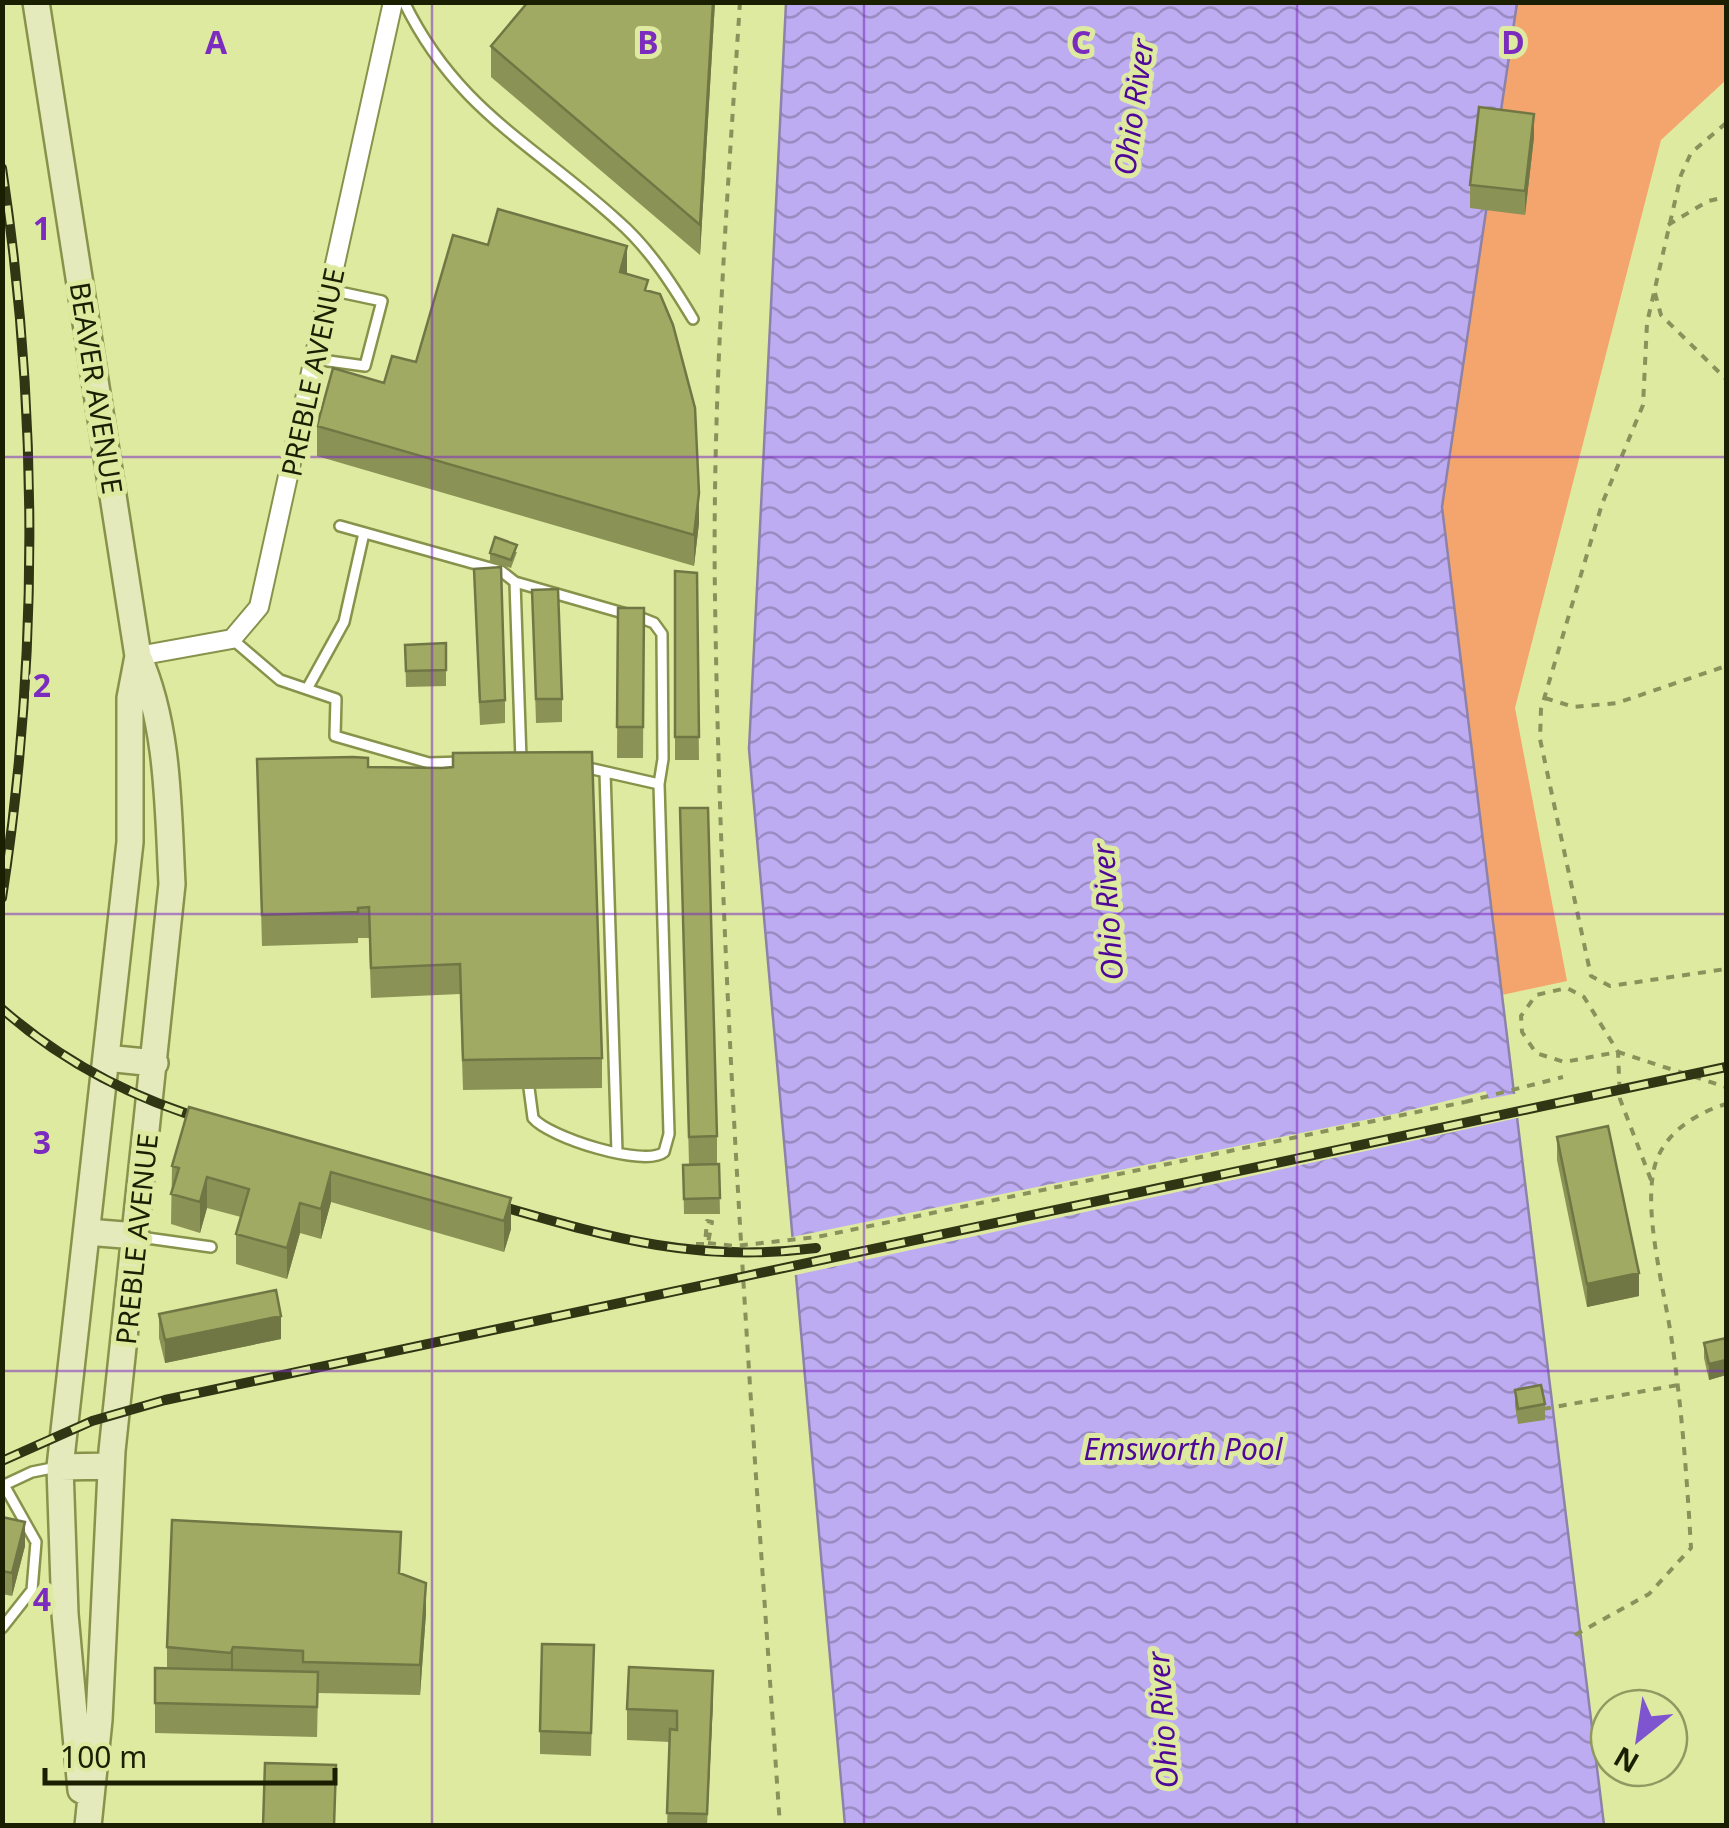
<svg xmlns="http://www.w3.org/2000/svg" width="1729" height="1828" font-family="'Noto Sans',sans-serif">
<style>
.green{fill:#f4a56d}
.water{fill:url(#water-waves);stroke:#8d82aa;stroke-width:2.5}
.pier{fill:#deeaa0}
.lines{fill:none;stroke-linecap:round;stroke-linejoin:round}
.lane-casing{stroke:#88924b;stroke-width:14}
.street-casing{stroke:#88924b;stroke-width:22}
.secondary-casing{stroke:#88924b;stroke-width:30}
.path{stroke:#89925b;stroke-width:4;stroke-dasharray:8 8;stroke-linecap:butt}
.lane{stroke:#fff;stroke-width:9}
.street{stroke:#fff;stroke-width:18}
.secondary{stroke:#e5eabd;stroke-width:25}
.rail-casing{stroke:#303513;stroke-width:10}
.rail{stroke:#deeaa0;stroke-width:6;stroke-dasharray:19;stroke-linecap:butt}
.path-bridge{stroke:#89925b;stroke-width:4;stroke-dasharray:8 8;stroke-linecap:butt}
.wall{fill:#8a9255}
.shaded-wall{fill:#707745}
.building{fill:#a0aa63;stroke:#707745;stroke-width:2.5}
.grid{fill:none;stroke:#7b2cbf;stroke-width:2.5;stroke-opacity:0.55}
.labels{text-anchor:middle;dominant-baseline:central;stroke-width:10;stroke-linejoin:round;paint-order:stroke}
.street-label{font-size:28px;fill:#1b1f02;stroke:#deeaa0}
.water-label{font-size:30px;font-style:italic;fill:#4e0799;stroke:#deeaa0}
.grid-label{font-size:32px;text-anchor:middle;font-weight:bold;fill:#7b2cbf;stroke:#deeaa0;stroke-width:10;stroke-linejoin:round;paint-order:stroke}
</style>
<defs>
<pattern id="water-waves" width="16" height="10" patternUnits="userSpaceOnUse" patternTransform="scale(2.5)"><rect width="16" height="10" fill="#beacf2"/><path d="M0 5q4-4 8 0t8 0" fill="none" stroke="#9a8bc2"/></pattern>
</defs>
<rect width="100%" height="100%" fill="#deeaa0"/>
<path class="green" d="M1517 3H1726V80L1661 140 1515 708 1567 981 1502 995 1442 507Z"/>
<path class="water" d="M786 3H1517L1442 507 1604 1825H845L749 749Z"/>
<path class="pier" d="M1486 1091 1488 1099 1519 1093 1522 1117 791 1276 787 1238 1394 1114Z"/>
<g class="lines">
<defs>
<path id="lane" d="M404 2C457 111 534 144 618 221 649 248 672 284 693 319
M314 359 365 366 382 301 330 290
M340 526 501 571 515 582 644 619 654 623 662 634 663 759 659 784 669 1134 664 1152C645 1168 548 1137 533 1118L529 1088
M515 582 521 760
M232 639 280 680 336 699 335 736 429 763 464 762
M307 689 344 622 364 533
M584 767 659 784
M605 772 617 1152
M140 1237 211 1247
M2 1486 32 1472 57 1467
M2 1628 32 1590 36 1542 4 1485"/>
<path id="street" d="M138 656 232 639 259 607 393 2"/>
<path id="secondary" d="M36 2 138 656C169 726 168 808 172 884L112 1451 99 1720 88 1826
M106 1058 155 1063
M87 1232 136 1236
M60 1467 111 1466
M81 1790 65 1614 60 1467 130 842V698L138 656"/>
</defs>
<use href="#lane" class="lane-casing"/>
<use href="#street" class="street-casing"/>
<use href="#secondary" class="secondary-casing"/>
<path class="path" d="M740 2C727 201 712 399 715 598 721 1008 752 1417 780 1826
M1726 123 1691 153 1681 175 1647 323 1643 405 1602 504 1541 709 1540 739 1591 976 1610 986 1726 969
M1668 225 1708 201 1726 197
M1655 293 1661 315 1726 379
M1545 698 1574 707 1617 703 1726 666
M1465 1102 1563 1077
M1651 1180 1620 1099 1618 1052 1584 997 1567 988 1536 995 1521 1016 1522 1032 1536 1053 1564 1062 1618 1052 1726 1087
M696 1244H705L707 1221 712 1222 708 1243
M1543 1409 1678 1385
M1575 1635 1649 1594 1691 1548C1687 1479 1682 1410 1672 1342 1665 1293 1645 1221 1653 1174 1659 1136 1693 1114 1726 1104"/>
<use href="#lane" class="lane"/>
<use href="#street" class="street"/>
<use href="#secondary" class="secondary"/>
<defs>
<path id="rail" d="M2 168C38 406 39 659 2 898
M2 1009C64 1063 136 1100 214 1122
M483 1201C602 1235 690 1264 816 1248
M2 1461 92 1421 165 1400 1726 1067"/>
</defs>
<use href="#rail" class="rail-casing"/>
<use href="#rail" class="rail"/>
<path class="path-bridge" d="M708 1243 735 1246 817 1237 1465 1102"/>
</g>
<path class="wall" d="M715 2 700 255 491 77V46Z
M1534 137 1525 215 1470 208V185Z
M488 245 627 274 648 291 699 523 694 566 317 456V426L416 362Z
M517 552 511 568 490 561V553Z
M474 569 505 700V723L480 725Z
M675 571 697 573 699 760H675Z
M532 590 562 699V722L536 723Z
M618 608H644L643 758H617Z
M446 643V686L406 687 405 645Z
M257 759 368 767 602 1058V1088L463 1090 460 994 371 998 369 938H358V943L262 946Z
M680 808 717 1136V1164H719L720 1214H684L683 1165 689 1164Z
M189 1107 511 1198V1229L504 1252 331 1202 321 1239 300 1233 287 1279 236 1264V1234L241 1217 207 1208 200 1233 171 1224 172 1166Z
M1557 1137 1639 1296 1587 1307 1557 1160Z
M159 1314 281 1339 165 1363 159 1338Z
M1726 1338V1375L1709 1380 1704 1358V1343Z
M1515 1390 1545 1404V1420L1518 1424 1515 1406Z
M2 1517 25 1546 12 1596 2 1594Z
M400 1574 426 1613 420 1695 318 1693 317 1737 155 1733V1668L167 1669V1647Z
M594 1645 591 1756 540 1754V1731Z
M713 1701 707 1826H667L670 1742 627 1740V1709Z"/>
<path class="shaded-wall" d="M713 2H715L700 255V225Z
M1534 114V137L1525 215V191Z
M627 246V277L620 272Z
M699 493V523L694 566V535Z
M331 1172V1202L321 1239V1209Z
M207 1177V1208L200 1233V1202Z
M511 1198V1229L504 1252V1221Z
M300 1203V1233L287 1279V1248Z
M1639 1273V1296L1587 1307V1284Z
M281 1316V1339L165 1363V1340Z
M1726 1360V1375L1709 1380V1364Z
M25 1522V1546L12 1596V1573Z
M426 1583V1613L420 1695V1665Z
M233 1647V1677L231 1684V1653Z
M713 1671V1701L707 1826Z"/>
<path class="building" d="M528 2H713L700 225 491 46Z
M1479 107 1534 114 1525 191 1470 185Z
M498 209 627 246 620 272 648 280 645 290 660 294 673 325 695 408 699 493 694 535 317 426 333 368 384 383 392 356 416 362 453 235 488 245Z
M495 537 517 545 511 560 490 553Z
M501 567 505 700 480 702 474 569Z
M675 571 697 573 699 737H675Z
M558 589 562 699H536L532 590Z
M618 608H644L643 727H617Z
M446 643V670L406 671 405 645Z
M592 752 602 1058 463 1060 460 964 371 968 369 907 358 908V912L262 915 257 759 353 757 368 758V767L442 768 453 767V753Z
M680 808H708L717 1136 689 1137Z
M189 1107 511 1198 504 1221 331 1172 321 1209 300 1203 287 1248 236 1234 249 1189 207 1177 200 1202 171 1194 179 1168 172 1166Z
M1608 1126 1639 1273 1587 1284 1557 1137Z
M719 1164 720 1198 684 1199 683 1165Z
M276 1290 281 1316 165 1340 159 1314Z
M1726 1338V1360L1709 1364 1704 1343Z
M1541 1385 1545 1404 1518 1409 1515 1390Z
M2 1517 25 1522 12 1573 2 1571Z
M172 1520 401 1532 399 1573 426 1583 420 1665 303 1662V1651L233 1647 231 1653 167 1647Z
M542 1644 594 1645 591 1733 540 1731Z
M629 1667 713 1671 707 1814 667 1813 670 1729 677 1730V1711L627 1709Z
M155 1668 318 1672 317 1707 155 1703Z
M265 1763 336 1765 334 1826H263Z"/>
<path class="grid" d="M432 2V1826M864 2V1826M1297 2V1826M2 457H1726M2 914H1726M2 1371H1726"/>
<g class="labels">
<g class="street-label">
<text transform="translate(312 372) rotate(-78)">PREBLE AVENUE</text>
<text transform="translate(97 388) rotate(81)">BEAVER AVENUE</text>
<text transform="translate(136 1239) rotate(-84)">PREBLE AVENUE</text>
</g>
<g class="water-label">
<text transform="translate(1133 107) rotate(-82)">Ohio River</text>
<text transform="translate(1107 912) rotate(-94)">Ohio River</text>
<text x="1183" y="1448">Emsworth Pool</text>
<text transform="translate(1162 1720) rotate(-94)">Ohio River</text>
</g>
</g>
<g class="grid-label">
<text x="216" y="54">A</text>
<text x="648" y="54">B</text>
<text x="1081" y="54">C</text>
<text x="1513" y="54">D</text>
<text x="42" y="240">1</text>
<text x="42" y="697">2</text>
<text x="42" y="1154">3</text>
<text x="42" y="1611">4</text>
</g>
<rect width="1729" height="1828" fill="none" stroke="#1b1f02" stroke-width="10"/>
<g transform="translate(1639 1738) rotate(210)"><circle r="48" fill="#deeaa0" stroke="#909961" stroke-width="2.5"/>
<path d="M0-8L18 38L0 25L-18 38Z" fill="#7f55cf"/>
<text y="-15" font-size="28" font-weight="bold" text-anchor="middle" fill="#1b1f02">N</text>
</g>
<path d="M45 1768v15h290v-15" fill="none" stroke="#1b1f02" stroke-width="5"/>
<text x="60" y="1768" font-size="30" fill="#1b1f02" stroke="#deeaa0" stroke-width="8" paint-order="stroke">100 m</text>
</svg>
